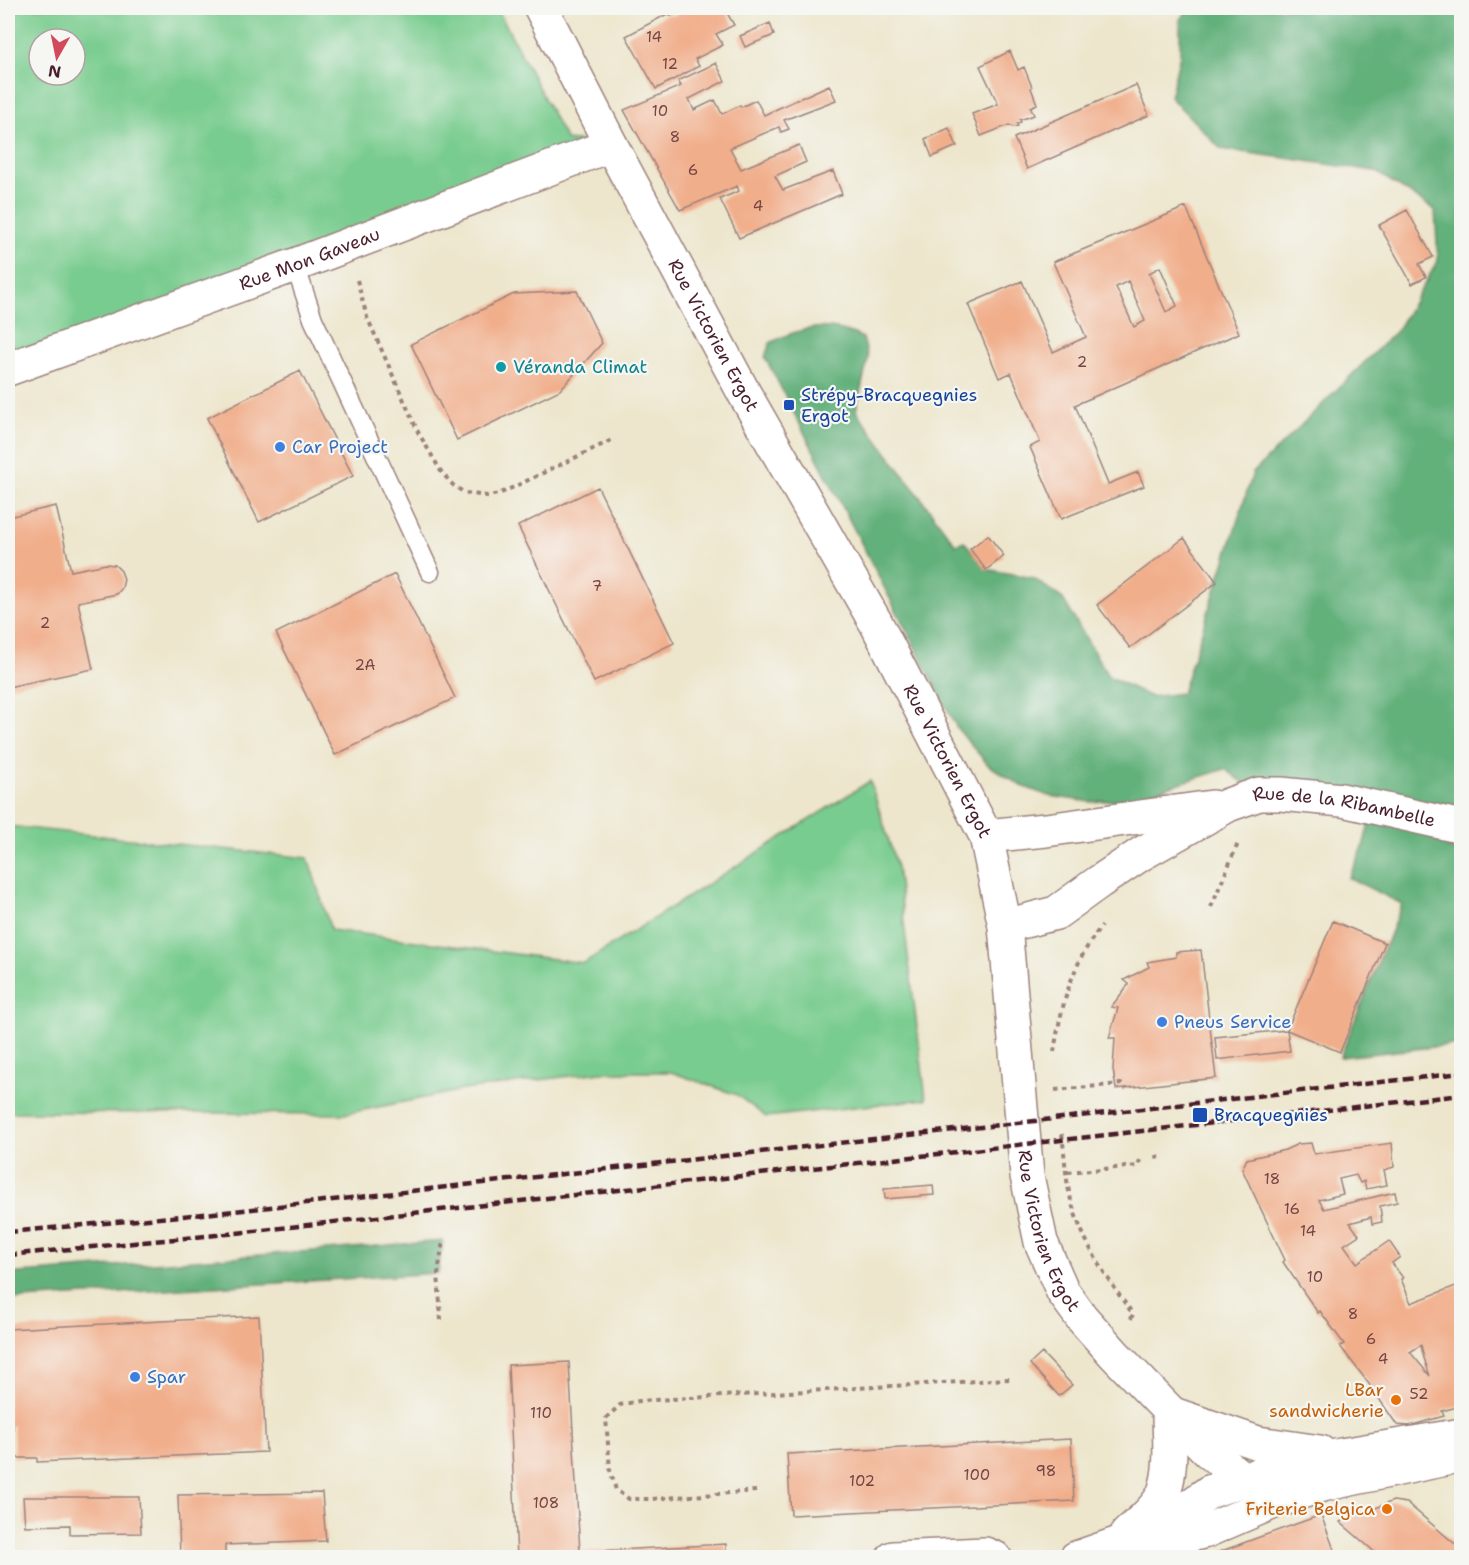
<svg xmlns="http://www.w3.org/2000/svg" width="1469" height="1565" font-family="'Shantell Sans',sans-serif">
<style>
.green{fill:#79cc8f;stroke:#62765d;stroke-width:1.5;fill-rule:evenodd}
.forest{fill:#62b07a;stroke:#566852;stroke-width:1.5}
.building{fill:#f1ae8b;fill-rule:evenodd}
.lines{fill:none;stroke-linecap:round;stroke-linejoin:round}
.service-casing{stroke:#9c827c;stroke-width:21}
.minor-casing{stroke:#9c827c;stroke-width:36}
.tertiary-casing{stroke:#9c827c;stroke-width:36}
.path{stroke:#9c827c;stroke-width:4;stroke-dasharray:4.5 4.5;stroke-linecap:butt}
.service{stroke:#fff;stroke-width:18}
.minor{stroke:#fff;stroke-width:33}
.tertiary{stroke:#fff;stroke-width:33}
.rail{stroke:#4a1f2b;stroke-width:4.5;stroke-dasharray:9 4.5;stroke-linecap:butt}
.culture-dot{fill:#0f9aa8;stroke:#f6f6f2;stroke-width:2}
.transit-dot{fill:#1a4fb4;stroke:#f6f6f2;stroke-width:2}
.shop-dot{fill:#3f7fe0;stroke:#f6f6f2;stroke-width:2}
.food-dot{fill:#e8710a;stroke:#f6f6f2;stroke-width:2}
.labels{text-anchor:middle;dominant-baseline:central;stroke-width:4.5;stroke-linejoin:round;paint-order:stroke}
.number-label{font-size:15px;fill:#744343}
.street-label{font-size:18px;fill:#4a1f2b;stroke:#f6f6f2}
.culture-label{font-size:18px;fill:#0d838f;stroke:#f6f6f2;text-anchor:start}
.transit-label{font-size:18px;fill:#164399;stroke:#f6f6f2;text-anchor:start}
.shop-label{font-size:18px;fill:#366cbe;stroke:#f6f6f2;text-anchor:start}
.food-label{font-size:18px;fill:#c56008;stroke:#f6f6f2;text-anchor:end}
</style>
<rect width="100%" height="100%" fill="#f6f6f2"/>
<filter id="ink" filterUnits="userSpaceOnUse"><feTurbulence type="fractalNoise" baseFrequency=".0167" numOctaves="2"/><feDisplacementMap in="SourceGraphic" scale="12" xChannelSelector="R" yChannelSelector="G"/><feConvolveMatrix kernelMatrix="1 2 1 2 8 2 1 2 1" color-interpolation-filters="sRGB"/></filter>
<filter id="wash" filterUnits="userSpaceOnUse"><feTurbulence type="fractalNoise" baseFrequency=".008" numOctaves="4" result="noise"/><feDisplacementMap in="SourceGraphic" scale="24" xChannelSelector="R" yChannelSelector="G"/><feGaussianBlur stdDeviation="1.35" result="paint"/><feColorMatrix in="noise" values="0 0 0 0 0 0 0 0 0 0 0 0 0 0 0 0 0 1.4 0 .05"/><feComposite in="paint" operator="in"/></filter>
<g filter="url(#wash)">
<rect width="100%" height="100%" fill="#ede6cc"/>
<path class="green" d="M8 8H497L566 140 611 145 8 369ZM39 39H75V75H39Z
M870 781 897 867 926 1099 766 1117 737 1095 671 1072H601L463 1090 344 1114 8 1112V826L308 858 331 930 584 963Z"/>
<path class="forest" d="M1190 8H1461V1044L1340 1057 1402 904 1349 878 1363 847 1373 807 1259 794 1225 769 1129 799 1091 802 1049 796 1022 786 988 765 957 728 765 357 770 343C803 326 829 321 863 338L868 358 856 411 956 545 964 541 986 569 1033 578 1063 599 1108 676 1151 697 1182 693 1253 473 1397 330 1438 261 1435 210 1375 171 1221 149 1170 97 1180 55V19Z
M443 1241 438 1273 8 1300V1274Z"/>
<g id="blocks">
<path class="building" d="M690 8H738L727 13 734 25 716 34 723 45 695 59 699 66 656 89 626 36 669 13 671 16Z
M770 23 774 35 745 47 740 36Z
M1010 51 1018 70 1024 67 1032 87 1031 88 1037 104 1030 107 1034 115 1020 120 1021 122 1017 124 1018 126 1013 127 1009 125 981 136 972 114 998 104 980 66Z
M716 63 725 81 689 99 694 110 715 100 722 114 740 105 741 107 756 100 764 115 829 85 836 100 784 120 789 129 781 132 779 127 730 148 741 169 799 145 806 162 775 176 783 190 833 171 842 194 739 238 720 199 739 191 737 186 680 210 624 110 681 86 678 81Z
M1136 85 1149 115 1027 169 1014 138Z
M949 128 957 146 932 157 925 139Z
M1186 207 1239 333 1075 405 1108 484 1138 472 1144 486 1061 519 1030 447 1040 442 1011 373 999 378 968 304 1022 281 1053 352 1086 337 1053 262ZM1160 267 1177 306 1166 312 1149 273ZM1128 281 1145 321 1134 327 1116 287Z
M1407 210 1433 257 1419 264 1426 277 1412 284 1379 225Z
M577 291 602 343 560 390 457 440 411 344 514 294Z
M300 371 353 476 259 522 207 418Z
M598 487 674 643 594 682 518 526Z
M56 506 71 571 106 564 115 565 121 571 124 579 122 588 117 594 78 602 93 669 8 687V517Z
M988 535 1004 556 986 570 970 549Z
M1184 538 1217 582 1130 648 1097 605Z
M395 574 455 698 335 755 276 633Z
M1333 921 1385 943 1340 1052 1287 1030 1290 1051 1217 1060 1215 1037 1287 1030Z
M1201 950 1216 1078 1116 1089 1113 1069 1115 1038H1109L1118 1008 1111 1007 1129 984 1124 980 1149 967 1147 962 1176 957V952Z
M1311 1143 1314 1154 1392 1143 1394 1167 1384 1170 1387 1185 1366 1189 1364 1181 1360 1183 1356 1175 1339 1179 1343 1194 1319 1200 1324 1209 1395 1192 1397 1202 1380 1206 1382 1222 1372 1224 1371 1217 1350 1223 1359 1235 1344 1245 1357 1263 1389 1241 1400 1257 1392 1263 1403 1278 1401 1279 1411 1303 1461 1284V1406L1442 1411 1444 1416 1409 1426 1397 1425 1369 1384 1340 1346 1344 1344 1320 1311 1318 1313 1283 1262 1285 1260 1242 1169 1247 1159 1285 1150 1298 1144ZM1421 1345 1424 1358 1430 1376 1410 1352Z
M933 1185 934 1195 885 1199 884 1189Z
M259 1316 266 1452 37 1462V1458H14L13 1426H8V1329Z
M1042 1353 1072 1385 1059 1396 1030 1364Z
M569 1362 580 1552 726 1544V1557H517L508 1365Z
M1071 1439 1074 1501 791 1515 787 1454Z
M322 1493 326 1541 225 1545V1557H180L178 1495Z
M23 1497H139L141 1533 70 1534V1525L25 1526Z
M1393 1501 1407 1503 1461 1549V1557H1374L1377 1554 1340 1522Z
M1321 1515 1337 1557H1206L1254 1539Z"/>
</g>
</g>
<g filter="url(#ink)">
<use href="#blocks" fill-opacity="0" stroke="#9c827c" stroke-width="1.5"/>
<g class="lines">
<defs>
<path id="service" d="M295 265 313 319 430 572"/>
<g id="minor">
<path id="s1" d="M8 369 295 265 611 145"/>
<path d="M893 1558 985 1554 995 1558"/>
</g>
<g id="tertiary">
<path id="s2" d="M541 8 611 145 744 393 876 623 986 836 1005 926 1027 1176 1041 1242 1063 1292 1082 1318 1115 1355 1208 1451 1243 1479 1287 1498"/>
<path d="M986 836 1046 830 1212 807"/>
<path id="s3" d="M1005 926 1056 913 1099 882 1141 854 1228 805 1259 794H1281L1342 800 1462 827"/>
<path d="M1176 1415 1258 1443 1320 1452"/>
<path d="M1127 1534C1139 1522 1158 1508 1164 1492 1173 1467 1169 1438 1169 1412"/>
<path d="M1145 1542H1164L1206 1531 1276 1501 1322 1485 1446 1459"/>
<path d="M1076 1558 1119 1543 1168 1522 1209 1492 1271 1470 1341 1455 1462 1435"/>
</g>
</defs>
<use href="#service" class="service-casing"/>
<use href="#minor" class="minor-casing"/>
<use href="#tertiary" class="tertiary-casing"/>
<path class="path" d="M357 280 367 317 418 432 442 473 454 486 465 493 487 496 499 494 614 439
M1211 907 1239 841
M1054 1052C1061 1007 1072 962 1102 926
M1055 1090 1121 1084 1126 1089
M1062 1134C1064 1150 1065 1165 1067 1180 1074 1230 1104 1275 1133 1314L1131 1319
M1157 1155 1158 1161
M1068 1172 1138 1166 1141 1157
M441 1320 438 1273 443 1241
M756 1491 652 1499H629L616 1490 610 1470 606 1418 620 1405 639 1401 1010 1379"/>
<use href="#service" class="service"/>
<use href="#minor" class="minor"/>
<use href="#tertiary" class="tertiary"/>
<path class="rail" d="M8 1232 225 1212 1462 1073
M8 1255 227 1234 1462 1095"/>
</g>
</g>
<circle class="culture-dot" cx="501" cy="367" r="6"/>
<g class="transit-dot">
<rect x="783" y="399" width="12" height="12" rx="3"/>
<rect x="1192" y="1107" width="16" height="16" rx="3"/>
</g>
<g class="shop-dot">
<circle cx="280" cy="447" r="6"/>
<circle cx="1162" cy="1022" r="6"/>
<circle cx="135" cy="1377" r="6"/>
</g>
<g class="food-dot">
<circle cx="1396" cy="1400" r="6"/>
<circle cx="1387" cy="1509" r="6"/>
</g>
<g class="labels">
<g class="number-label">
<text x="654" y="37">14</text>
<text x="670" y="64">12</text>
<text x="660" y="111">10</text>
<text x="675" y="137">8</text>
<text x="693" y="170">6</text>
<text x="758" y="206">4</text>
<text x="1082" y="362">2</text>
<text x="597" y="586">7</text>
<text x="45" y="623">2</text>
<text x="365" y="665">2A</text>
<text x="1272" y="1179">18</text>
<text x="1292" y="1209">16</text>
<text x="1308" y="1231">14</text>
<text x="1315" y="1277">10</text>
<text x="1353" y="1314">8</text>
<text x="1371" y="1339">6</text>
<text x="1383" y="1359">4</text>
<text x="1419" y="1394">52</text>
<text x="541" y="1413">110</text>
<text x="1046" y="1471">98</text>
<text x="977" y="1475">100</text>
<text x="862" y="1481">102</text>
<text x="546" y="1503">108</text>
</g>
<g class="street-label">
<text stroke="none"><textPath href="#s1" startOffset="321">Rue Mon Gaveau</textPath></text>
<text stroke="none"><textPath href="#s2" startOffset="370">Rue Victorien Ergot</textPath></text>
<text stroke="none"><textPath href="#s2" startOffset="856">Rue Victorien Ergot</textPath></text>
<text stroke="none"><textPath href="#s3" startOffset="375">Rue de la Ribambelle</textPath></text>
<text stroke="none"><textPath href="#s2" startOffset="1342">Rue Victorien Ergot</textPath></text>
</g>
<g class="culture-label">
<text x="513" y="367">Véranda Climat</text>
</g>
<g class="transit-label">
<text x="801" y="395">Strépy-Bracquegnies<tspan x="801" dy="21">Ergot</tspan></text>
<text x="1214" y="1115">Bracquegnies</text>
</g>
<g class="shop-label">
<text x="292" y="447">Car Project</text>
<text x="1174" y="1022">Pneus Service</text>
<text x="147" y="1377">Spar</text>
</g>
<g class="food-label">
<text x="1384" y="1390">LBar<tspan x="1384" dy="21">sandwicherie</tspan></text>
<text x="1375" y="1509">Friterie Belgica</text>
</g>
</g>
<rect width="1469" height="1565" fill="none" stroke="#f6f6f2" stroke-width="30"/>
<g transform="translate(57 57) rotate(189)"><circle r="28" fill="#f6f6f2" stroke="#b1a0a2" stroke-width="1.5"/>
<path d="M0-4.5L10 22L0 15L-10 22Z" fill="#d1495b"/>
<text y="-9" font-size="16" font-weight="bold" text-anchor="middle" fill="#4a1f2b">N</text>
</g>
</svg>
